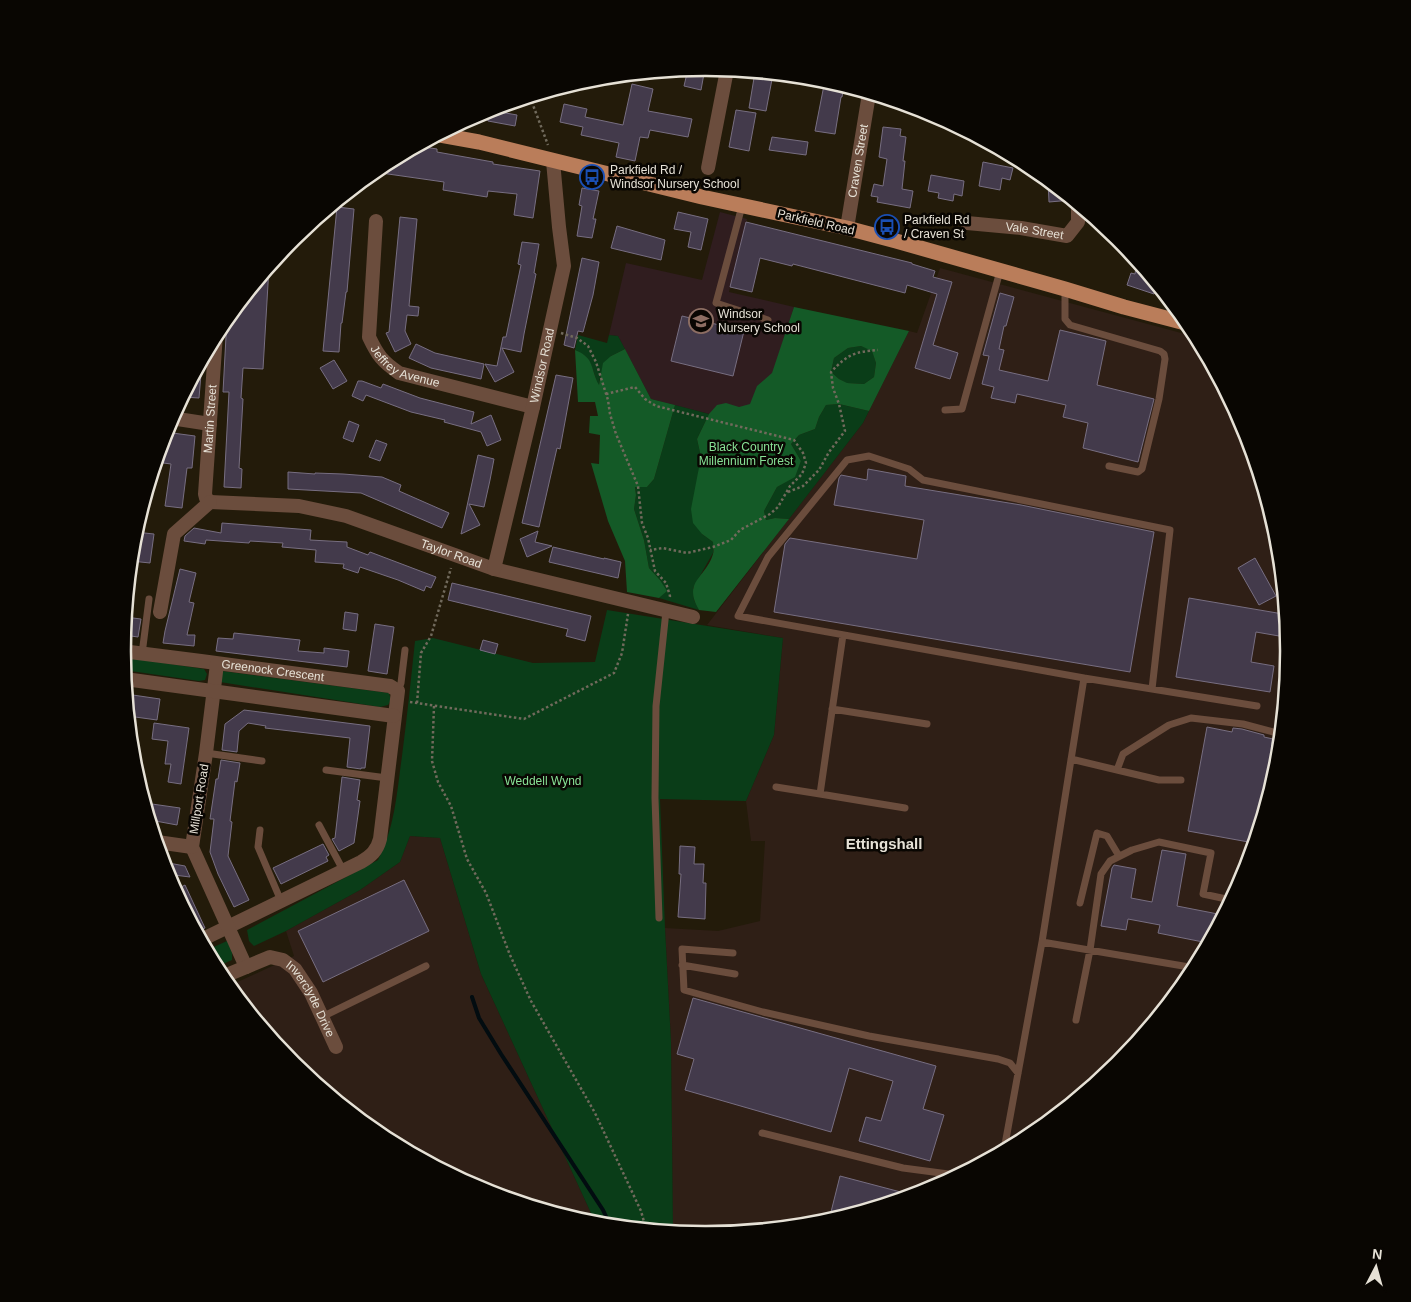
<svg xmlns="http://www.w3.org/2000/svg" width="1411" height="1302" font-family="Arial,sans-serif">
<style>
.industrial{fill:#2f1f16}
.education{fill:#301d1f}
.green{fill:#0a3d18}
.forest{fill:#145a27;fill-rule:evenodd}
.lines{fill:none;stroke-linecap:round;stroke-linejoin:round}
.stream{stroke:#020c10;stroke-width:4}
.building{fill:#433a4b;stroke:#776e81}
.path{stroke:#716a5c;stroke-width:2.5;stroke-dasharray:2.5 2.5;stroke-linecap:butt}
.lane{stroke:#6b4d3d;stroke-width:7}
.street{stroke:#6b4d3d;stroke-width:14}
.primary{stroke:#ba7d5a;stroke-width:15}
.rail{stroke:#817b6d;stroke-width:4;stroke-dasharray:9 9;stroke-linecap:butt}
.labels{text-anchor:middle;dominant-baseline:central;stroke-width:5;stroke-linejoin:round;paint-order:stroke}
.street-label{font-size:12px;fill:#e6e1d6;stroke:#090602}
.poi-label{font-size:12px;fill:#e6e1d6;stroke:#090602;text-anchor:start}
.park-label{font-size:12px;fill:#88e296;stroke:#090602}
.quarter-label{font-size:15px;font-weight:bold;fill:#e6e1d6;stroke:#090602}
.rim{fill:none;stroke:#e6e1d6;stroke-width:2.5}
</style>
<rect width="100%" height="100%" fill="#231b0a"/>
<path class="industrial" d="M940 268 1196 337 1215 372 1279 549 1289 651 1278 765 1244 875 1190 975 1118 1064 1029 1136 929 1190 819 1223 706 1234 673 1231 671 1042 665 928 718 931 760 921 765 841H751L746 801 774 735 783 638 707 625 863 423 909 331 917 333Z
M410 836 440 838 481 974 596 1224 482 1190 381 1136 293 1063 229 986 294 956 286 931 360 890 400 862Z"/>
<path class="education" d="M720 212 747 219 729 292 794 307 756 426 651 399 618 336 609 335 626 263 702 280Z"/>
<path class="green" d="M578 335 607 343 609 335 618 336 625 349 611 356 600 377 599 386C591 369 594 358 575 350Z
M861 346 872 350 876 363 874 377 864 384 846 383 839 379 831 372 834 358 848 348Z
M839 404 869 411 863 423 789 519 775 518 766 520 764 511 777 487 795 476 801 461 791 444 799 435 815 429 819 417 826 405Z
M675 405 709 414 697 439 701 457 697 482 702 534 713 542V553L693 588 694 600 699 610 659 598 666 591 660 580 649 568 644 540 634 509 636 495 635 486 647 487 654 479Z
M607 610 783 638 774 735 746 801 660 799 665 928 671 1042 673 1231 596 1224 481 974 440 838 410 836 400 862 360 890 286 931 254 946 249 941 247 930 378 860C395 828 397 791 402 756 407 717 411 679 415 641L433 638 533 663 595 662Z
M123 657 204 669 207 674 205 680 199 681 124 670Z
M222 671 389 693 391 700 388 705 380 707 220 682Z
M227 941 232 952V960L216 967 207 950Z"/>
<path class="forest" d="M794 307 909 331 869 411 839 404 826 405 819 417 815 429 799 435 791 444 801 461 795 477 777 487 764 511 766 520 775 518 789 519 716 612 699 610C682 581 706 578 713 554 714 551 713 546 713 542L702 534 693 523 691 509 701 457 697 439 709 414 717 405 726 403 739 407 750 404 757 386 772 373ZM861 346 872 351 876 363 874 377 864 384 847 383 839 379 831 372 834 358 848 348Z
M625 349 651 399 675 405 654 479 647 487H635L636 495 634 509 644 540 649 568 660 580 667 591 659 598 627 592 625 561 608 521 591 463 599 464 600 435 589 433 590 416H598L595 402H578L575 350C595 358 590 368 599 385L603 363 611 356Z"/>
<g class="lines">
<path class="stream" d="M472 997 479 1018 501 1054 603 1210 610 1225"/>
</g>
<path class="building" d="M705 68 701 90 684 86 688 69Z
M755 72 773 74 766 111 749 108Z
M825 80 844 86 842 97H841L835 134 815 131Z
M632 84 653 89 648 111 692 119 688 137 650 130 648 138 640 137 635 161 616 157 619 143 581 135 583 127 560 122 564 104 587 109 585 117 623 125Z
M489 110 517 115 515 126 488 121V120L473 117Z
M736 110 756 113 749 151 729 147Z
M883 127 901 129 900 136 906 137 903 161H905L902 189 913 191 910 208 877 202 878 197 871 196 874 184 883 186 887 159 879 157Z
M772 137 808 142 806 155 769 150Z
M418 146 437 149V152L493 162V164L540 171 533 218 514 215 517 194 488 191 487 197 443 190 444 182 374 172 382 166Z
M983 162 1013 168 1010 180 1002 178 1000 190 979 186Z
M931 175 964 181 962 196 954 194 953 201 938 198 939 193 928 191Z
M1048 181 1066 195 1072 200 1049 202Z
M582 188 599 191 593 219H596L592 238 577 236 582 206 579 205Z
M337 207 354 209 347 292H346L342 323H341L339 352 323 351Z
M678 212 708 219 701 250 688 247 691 232 674 229Z
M400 217 417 219 409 306 419 307 418 316 407 315 405 331 411 344 395 352 386 333 389 332Z
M746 222 912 263V264L935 271 933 277 952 282 933 345 958 353 950 379 915 368 937 294 907 285 905 293 793 264 792 266 760 258 752 292 730 287Z
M617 226 665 240 661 260 611 248Z
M522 242 539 244 534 273 536 274 524 334 521 352 502 348 514 372 495 382 485 364 497 366 503 337H506L521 265 518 264Z
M582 258 599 262 593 295 583 332 578 331 574 348 564 345Z
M1137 261 1156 285 1154 294 1127 285 1131 273 1135 274Z
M269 267 263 369 243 368 241 398 243 399 239 468 242 469 241 488 224 487 229 392H223L227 318Z
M1000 293 1014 297 1006 326H1004L999 349 1004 350 999 370 1048 381 1060 330 1106 341 1097 385 1154 399 1138 462 1083 448 1088 423 1063 417 1066 405 1017 394 1015 403 991 398 994 387 982 384 989 356 983 355Z
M682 316 744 331 733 376 671 361Z
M416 344 435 353 484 364 481 379 431 368 409 358Z
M334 360 347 381 333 389 320 368Z
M202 362 199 398 183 397 192 380Z
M556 375 573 378 560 449 557 448 539 527 522 523Z
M358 381H362L381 388 383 384 420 398 474 412 471 424 491 415 501 440 487 446 481 432 444 422 445 420 411 412 366 395 363 401 352 396Z
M349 421 359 425 353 442 343 438Z
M165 432 195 436 192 468H187L182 508 165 506 171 464 156 462Z
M376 440 387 444 380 461 369 457Z
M478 455 494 459 490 480 484 507 469 504 480 525 461 534Z
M868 469 906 476 905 486 1021 505 1154 532 1130 672 774 612 785 544 790 538 917 559 924 520 834 505 839 478 841 475 867 480Z
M288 472 315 474V473L343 474 382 477 401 485 399 491 449 513 442 528 361 493 288 489Z
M222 523 311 530 310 540 347 542V547L368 555 370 552 436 577 431 588 426 586 424 591 398 580 360 567 358 573 343 568 344 564 315 562 316 550 282 547 283 543 250 541 249 543 206 540 205 544 184 541 185 536 194 528 221 533Z
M538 531 535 542 552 546 527 557 520 539Z
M135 532 154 534 150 563 131 561Z
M553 547 604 559V558L621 562 618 578 549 562Z
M1255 558 1276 596 1259 605 1238 568Z
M180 569 196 573 189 602 194 603 187 635H195L194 646 163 643 165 631Z
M452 583 591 616 585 641 566 636 568 629 448 600Z
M1189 598 1283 614 1279 636 1256 632 1251 662 1274 666 1270 692 1176 677Z
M345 612 358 614 356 631 343 629Z
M125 617 141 619 138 637 124 635Z
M375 624 394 627 387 674 368 671Z
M234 633 300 640 298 651 324 653V648L349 651 347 667 216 651 218 638 233 639Z
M483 640 498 644 495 654 480 650Z
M126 694 160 699 157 720 128 716Z
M244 710 370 726 365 768H361V769L347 767 350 738 265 728 266 726 248 723 239 731 237 752 222 750 225 724Z
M154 723 189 728 181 784 168 782 171 764H165L168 741 152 739Z
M1207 727 1232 732 1233 728 1242 729 1264 735V737L1273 739 1272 744 1280 745 1278 765 1254 843 1188 831Z
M221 760 240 763 237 782 235 781 230 821 232 822 228 856 249 900 234 907 218 874 210 852 214 819H210L216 779H218Z
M342 777 360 780 357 800 360 801 354 843 339 851 332 839 335 838Z
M145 803 180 808 177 825 150 820Z
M323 844 329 855 326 857 328 861 281 884 273 868Z
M680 846 695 847 694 864H704L703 883H706L705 919 678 917 681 874H679Z
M1162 850 1186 854 1177 906 1223 915 1208 943 1158 933 1160 925 1128 919 1126 930 1101 926 1112 868 1114 865 1136 869 1131 898 1152 902Z
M163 862 185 866 190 877 166 874Z
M404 880 429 931 323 982 298 931Z
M185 885 205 928 197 932 175 890Z
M693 998 936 1066 923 1109 944 1115 930 1161 859 1141 866 1117 881 1121 893 1081 849 1068 831 1132 685 1090 694 1059 677 1054Z
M840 1176 912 1195 829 1220Z"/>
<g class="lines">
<path class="path" d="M530 97 548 145
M561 333 577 338 588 346 596 362 608 400 610 414 616 434 638 486 642 523 648 538 655 571 666 583 670 596 669 599
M606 394 635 387 645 399 656 406 794 440 803 453 806 463 802 474 790 486 778 507 770 514 740 530 731 540 713 547 687 553 663 548 650 550
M788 492 803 486 819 470 829 452 845 431 839 404 833 388 831 372C848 354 854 352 878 350
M410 702 524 719 614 673 622 653 628 614
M417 703 421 653 431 636 451 568
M434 706 432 761 438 782 451 806 467 859 486 893 510 955 531 1001 595 1113 641 1211 646 1229"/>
<path class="lane" d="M742 206 716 303 768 320
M1065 289V319L1070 325 1160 351 1164 354 1165 359 1159 399 1142 469 1138 472 1109 466
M945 410 962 409 1000 271
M843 635 820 794 905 808
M142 654 149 599
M1084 678 738 616 768 557 847 460 869 456 909 469 923 480 1170 530 1152 689
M398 691 401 683 405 650
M832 709 927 724
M206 753 262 761
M1071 759 1159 780H1181
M326 770 387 778
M1117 770 1123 754 1169 725 1191 718 1243 724 1281 734
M776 787 820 794
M319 825 343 870
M260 830 258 847 281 901
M1242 879 1243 872
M1080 903 1097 833 1107 836 1119 856
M659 918 655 798 656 706 666 611
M733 953 682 949 684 990 763 1012 869 1036 998 1059 1010 1063 1018 1073
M682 965 735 974
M1195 968 1042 942 1084 678 1257 706
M322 1017 426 966
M1076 1020 1090 950 1101 874 1110 861 1132 850 1159 842 1211 853 1203 894 1231 900
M762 1133 903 1168 956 1175
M1004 1150 1042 942"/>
<g class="street">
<path d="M708 168 727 70"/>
<path id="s1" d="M376 221 369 337C378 356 382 361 399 373L533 407"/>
<path id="s2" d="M967 223 1021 228 1067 236 1078 222V206"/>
<path id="s3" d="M847 228 869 94"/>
<path d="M171 418 210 424"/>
<path id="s4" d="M210 502 299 506 346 516 494 569 693 617"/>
<path id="s5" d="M210 502 206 498 205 494 216 334"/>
<path id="s6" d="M494 569 533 407 564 266 559 227 553 161"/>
<path d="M160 612 174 534 210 502"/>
<path id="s7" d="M122 651 201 661 390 686 398 691 380 839C377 851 371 856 361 862L201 940"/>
<path d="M217 664 206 753 192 847 246 967"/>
<path d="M125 679 394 716"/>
<path d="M157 842 192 847"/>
<path id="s8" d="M222 977 270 957 283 960 295 969 311 993 336 1047"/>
</g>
<path class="primary" d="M440 135 479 142 702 197 847 228 896 241 1065 289 1124 307 1189 324"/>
<path class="rail" d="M1240 419 1268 506"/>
</g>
<defs>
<symbol id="bus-ring" viewBox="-11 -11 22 22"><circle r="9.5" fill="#090602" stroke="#1a4fb4" stroke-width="1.5"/><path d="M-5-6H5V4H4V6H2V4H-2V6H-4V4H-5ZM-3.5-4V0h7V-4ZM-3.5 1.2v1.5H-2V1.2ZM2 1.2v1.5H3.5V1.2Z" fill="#1a4fb4"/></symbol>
<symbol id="school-ring" viewBox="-11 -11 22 22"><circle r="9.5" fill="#090602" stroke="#8d6e63" stroke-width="1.5"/><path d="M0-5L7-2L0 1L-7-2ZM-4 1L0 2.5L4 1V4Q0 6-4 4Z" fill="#8d6e63"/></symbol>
</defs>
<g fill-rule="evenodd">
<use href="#bus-ring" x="578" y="163" width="28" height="28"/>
<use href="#bus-ring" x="873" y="213" width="28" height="28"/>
<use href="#school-ring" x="687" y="307" width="28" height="28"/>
</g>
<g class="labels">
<g class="street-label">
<text stroke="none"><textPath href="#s3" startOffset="68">Craven Street</textPath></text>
<text transform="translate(816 222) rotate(13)">Parkfield Road</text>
<text stroke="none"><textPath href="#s2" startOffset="68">Vale Street</textPath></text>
<text stroke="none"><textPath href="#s1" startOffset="166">Jeffrey Avenue</textPath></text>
<text stroke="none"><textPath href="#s6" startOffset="209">Windsor Road</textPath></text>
<text stroke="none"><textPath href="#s5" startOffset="85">Martin Street</textPath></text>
<text stroke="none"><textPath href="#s4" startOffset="249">Taylor Road</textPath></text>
<text stroke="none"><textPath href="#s7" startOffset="152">Greenock Crescent</textPath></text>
<text transform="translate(199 799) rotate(-81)">Millport Road</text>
<text stroke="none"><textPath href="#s8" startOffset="114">Inverclyde Drive</textPath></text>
</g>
<g class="poi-label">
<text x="610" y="170">Parkfield Rd /<tspan x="610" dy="14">Windsor Nursery School</tspan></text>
<text x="904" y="220">Parkfield Rd<tspan x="904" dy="14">/ Craven St</tspan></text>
<text x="718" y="314">Windsor<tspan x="718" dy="14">Nursery School</tspan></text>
</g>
<g class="park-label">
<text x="746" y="447">Black Country<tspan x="746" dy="14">Millennium Forest</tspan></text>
<text x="543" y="781">Weddell Wynd</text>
</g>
<g class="quarter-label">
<text x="884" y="843">Ettingshall</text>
</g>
</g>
<path d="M0 0H1411V1302H0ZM705 76H706A574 574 0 0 1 1280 650V652A574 574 0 0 1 706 1226H705A574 574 0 0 1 131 652V650A574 574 0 0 1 705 76Z" fill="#090602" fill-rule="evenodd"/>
<path class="rim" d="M705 76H706A574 574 0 0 1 1280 650V652A574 574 0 0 1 706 1226H705A574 574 0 0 1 131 652V650A574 574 0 0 1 705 76Z"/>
<g transform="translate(1376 1267) rotate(6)" stroke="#090602" stroke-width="4" paint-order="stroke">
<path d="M0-4L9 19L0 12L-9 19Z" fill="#e6e1d6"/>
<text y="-8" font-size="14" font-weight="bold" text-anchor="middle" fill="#e6e1d6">N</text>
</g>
</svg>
